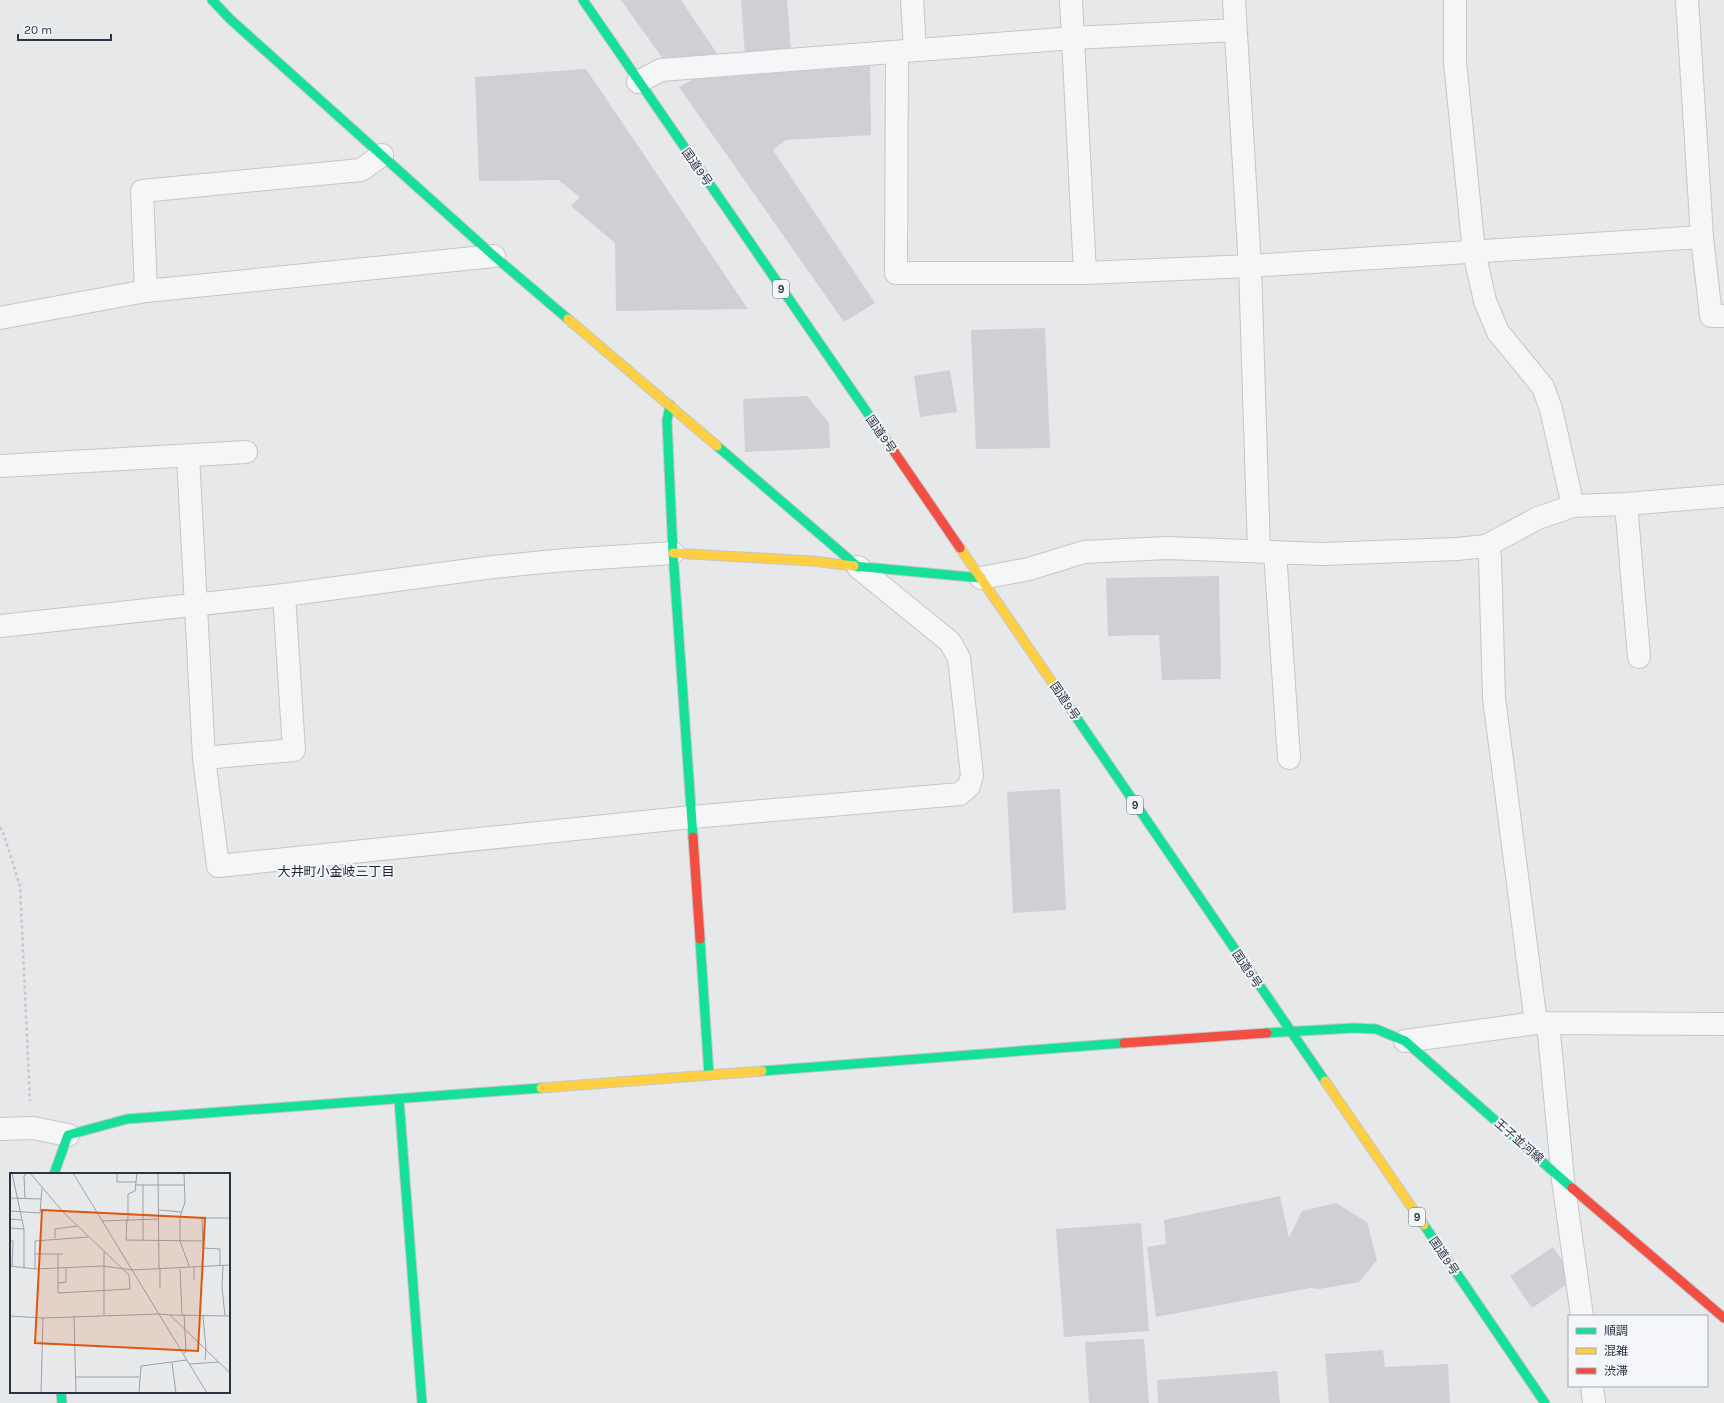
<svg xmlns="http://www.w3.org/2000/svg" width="1724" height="1403" font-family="Karla,'Noto Sans JP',sans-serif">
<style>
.building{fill:#ced0d3}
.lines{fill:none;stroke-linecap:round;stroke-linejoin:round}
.street-casing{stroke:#c4c6c8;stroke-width:24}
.fast-casing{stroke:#c4c6c8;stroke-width:11}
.slow-casing{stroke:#c4c6c8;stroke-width:11}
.jam-casing{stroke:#c4c6c8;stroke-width:11}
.path{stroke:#c5c6ca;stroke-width:2.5;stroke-dasharray:3 3;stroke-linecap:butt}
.street{stroke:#f5f6f7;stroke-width:22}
.fast{stroke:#16e098;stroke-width:9}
.slow{stroke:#ffcf43;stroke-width:9}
.jam{stroke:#f24e42;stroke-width:9}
.labels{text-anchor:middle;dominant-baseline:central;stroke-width:4;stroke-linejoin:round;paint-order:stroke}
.shield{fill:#f4f6f9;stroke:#676e7b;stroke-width:1}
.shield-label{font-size:11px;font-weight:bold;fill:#2b3445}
.street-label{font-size:12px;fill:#2b3445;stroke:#f4f6f9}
.neighbourhood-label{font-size:13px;fill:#1d2536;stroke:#f4f6f9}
.inset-road{fill:none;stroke:#9ba0a8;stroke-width:1}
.view{fill:#df570f;fill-opacity:0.15;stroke:#df570f;stroke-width:2}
.inset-edge{fill:none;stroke:#2b3445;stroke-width:2}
</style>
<rect width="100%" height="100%" fill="#e6e8ea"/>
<path class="building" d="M621 0H681L718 55 663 59Z
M741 0H787L791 51 745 54Z
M870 66 871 135 786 140 773 150 875 303 844 322 679 87 694 79Z
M586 69 748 309 616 311 615 243 571 206 580 197 558 180 479 181 475 77Z
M1045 328 1050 448 976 449 971 330Z
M950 370 957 412 920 417 914 376Z
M807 396 829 423 830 448 745 452 743 399Z
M1219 576 1221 679 1162 680 1159 635 1108 636 1106 578Z
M1060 789 1066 910 1013 913 1007 792Z
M1280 1196 1289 1238 1302 1211 1336 1203 1367 1222 1377 1260 1359 1282 1319 1289 1310 1288 1156 1317 1147 1247 1166 1244 1164 1220Z
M1141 1223 1149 1331 1064 1337 1056 1229Z
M1553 1247 1575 1279 1532 1308 1510 1276Z
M1144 1339 1149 1403H1089L1085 1342Z
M1383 1350 1385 1367 1448 1364 1450 1403H1329L1325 1354Z
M1277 1371 1280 1403H1158L1157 1380Z"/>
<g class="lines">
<defs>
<path id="street" d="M912 0 915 50
M1071 0 1085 273
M1234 0 1250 266 1259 551
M1455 0V62L1474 252 1485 301 1498 332 1543 387 1551 409 1573 506
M1687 0 1702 237 1711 316H1724
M897 52 896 273H1085L1250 266 1702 237
M638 82 661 70 1073 38 1235 30
M146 291 142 191 361 170 382 155
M0 318 146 291 494 256
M188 456 204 758 218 866 692 817 960 794 969 786 972 775 959 658 950 642 858 567
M0 466 246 452
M1626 504 1639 657
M1486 546 1490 557 1494 698 1536 1023
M1275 552 1289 758
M981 578 1029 569 1084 552 1167 548 1322 554 1457 549 1486 546 1538 518 1573 506 1626 504 1724 496
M0 626 284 595 493 567 565 560 673 553
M204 758 294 750 284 595
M1548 1023 1563 1180 1582 1316
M1405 1041 1536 1023 1724 1024
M0 1129 33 1128 68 1135
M1592 1386 1594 1403"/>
<path id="fast" d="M212 0 230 19 494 256 568 319
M583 0 882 434
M670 405 667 421 673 553 693 837
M717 446 858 567
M854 566 981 578
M1063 698 1325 1081
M700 939 709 1075
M1267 1033 1354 1028 1376 1029 1405 1041 1572 1188
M762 1071 1124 1043
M399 1099 422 1403
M54 1174 68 1135 127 1119 541 1088
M1424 1225 1545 1403
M61 1392 62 1403"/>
<path id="slow" d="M568 319 717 446
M960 548 1063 698
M673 553 812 561 854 566
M1325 1081 1424 1225
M541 1088 762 1071"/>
<path id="jam" d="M882 434 960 548
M693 837 700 939
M1124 1043 1267 1033
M1572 1188 1724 1318"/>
</defs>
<use href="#street" class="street-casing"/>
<use href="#fast" class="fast-casing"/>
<use href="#slow" class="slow-casing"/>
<use href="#jam" class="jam-casing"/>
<path class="path" d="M0 827 4 835 20 886 30 1101"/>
<use href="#street" class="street"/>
<use href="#fast" class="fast"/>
<use href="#slow" class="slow"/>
<use href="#jam" class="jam"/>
</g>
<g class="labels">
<g class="shield">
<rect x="773" y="280" width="16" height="18" rx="3"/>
<rect x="1127" y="796" width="16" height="18" rx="3"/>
<rect x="1409" y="1208" width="16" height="18" rx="3"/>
</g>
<g class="shield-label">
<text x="781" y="289">9</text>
<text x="1135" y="805">9</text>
<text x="1417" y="1217">9</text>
</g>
<g class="street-label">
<text transform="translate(697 167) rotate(55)">国道9号</text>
<text transform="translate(881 434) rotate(55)">国道9号</text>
<text transform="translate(1065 701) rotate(56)">国道9号</text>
<text transform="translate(1247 969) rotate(56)">国道9号</text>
<text transform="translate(1519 1141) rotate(41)">王子並河線</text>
<text transform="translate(1444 1256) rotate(56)">国道9号</text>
</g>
<g class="neighbourhood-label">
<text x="336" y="871">大井町小金岐三丁目</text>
</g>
</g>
<g transform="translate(10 1173)">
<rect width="220" height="220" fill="#e6e8ea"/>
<path class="inset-road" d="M2 0 14 56V95M20 0 54 40 119 102 120 116 48 120V81M63 0 197 220M107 0V9H126M148 0 149 95M174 0 175 29 170 44V68L179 93M125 12H174M133 12V68M0 25 31 26M15 26 14 3 17 0M149 37 171 39M0 38 30 40 32 15M0 46 12 47M117 46 116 67 192 68M118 46V21L125 18 127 0M92 48 149 46M0 55 14 56M45 65V56L67 53M0 68H3L2 93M94 79V142M25 81H53M210 92V76L193 75 192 45H220M213 92 212 115 215 142M0 93 25 96 93 93 122 97 220 92M184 93V107M25 96V68L78 64M150 96V115M170 96 172 141M48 110 56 109V95M149 141 160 142 220 200M174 141 176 178 174 181M160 142 220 143M0 143 33 145M64 143 66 220M193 143 196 175 195 187M162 190 166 220M180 191 209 189M66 204H129M31 220 33 145 149 141M129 220 131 193 177 187"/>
<path class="view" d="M32 37 195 45 188 178 25 170Z"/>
<rect width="220" height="220" class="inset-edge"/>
</g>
<rect x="1568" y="1315" width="140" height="72" fill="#f4f6f9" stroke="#a4a8b1"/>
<rect x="1576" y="1328" width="20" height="6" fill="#16e098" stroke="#a4a8b1"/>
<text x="1604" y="1335" font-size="12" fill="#2b3445">順調</text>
<rect x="1576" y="1348" width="20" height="6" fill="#ffcf43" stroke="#a4a8b1"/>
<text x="1604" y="1355" font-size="12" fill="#2b3445">混雑</text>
<rect x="1576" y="1368" width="20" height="6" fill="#f24e42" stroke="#a4a8b1"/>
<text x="1604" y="1375" font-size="12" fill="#2b3445">渋滞</text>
<path d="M18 34v6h93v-6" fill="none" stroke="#2b3445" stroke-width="2"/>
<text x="24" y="34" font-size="12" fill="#2b3445" stroke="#f4f6f9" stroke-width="3" paint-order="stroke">20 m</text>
</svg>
